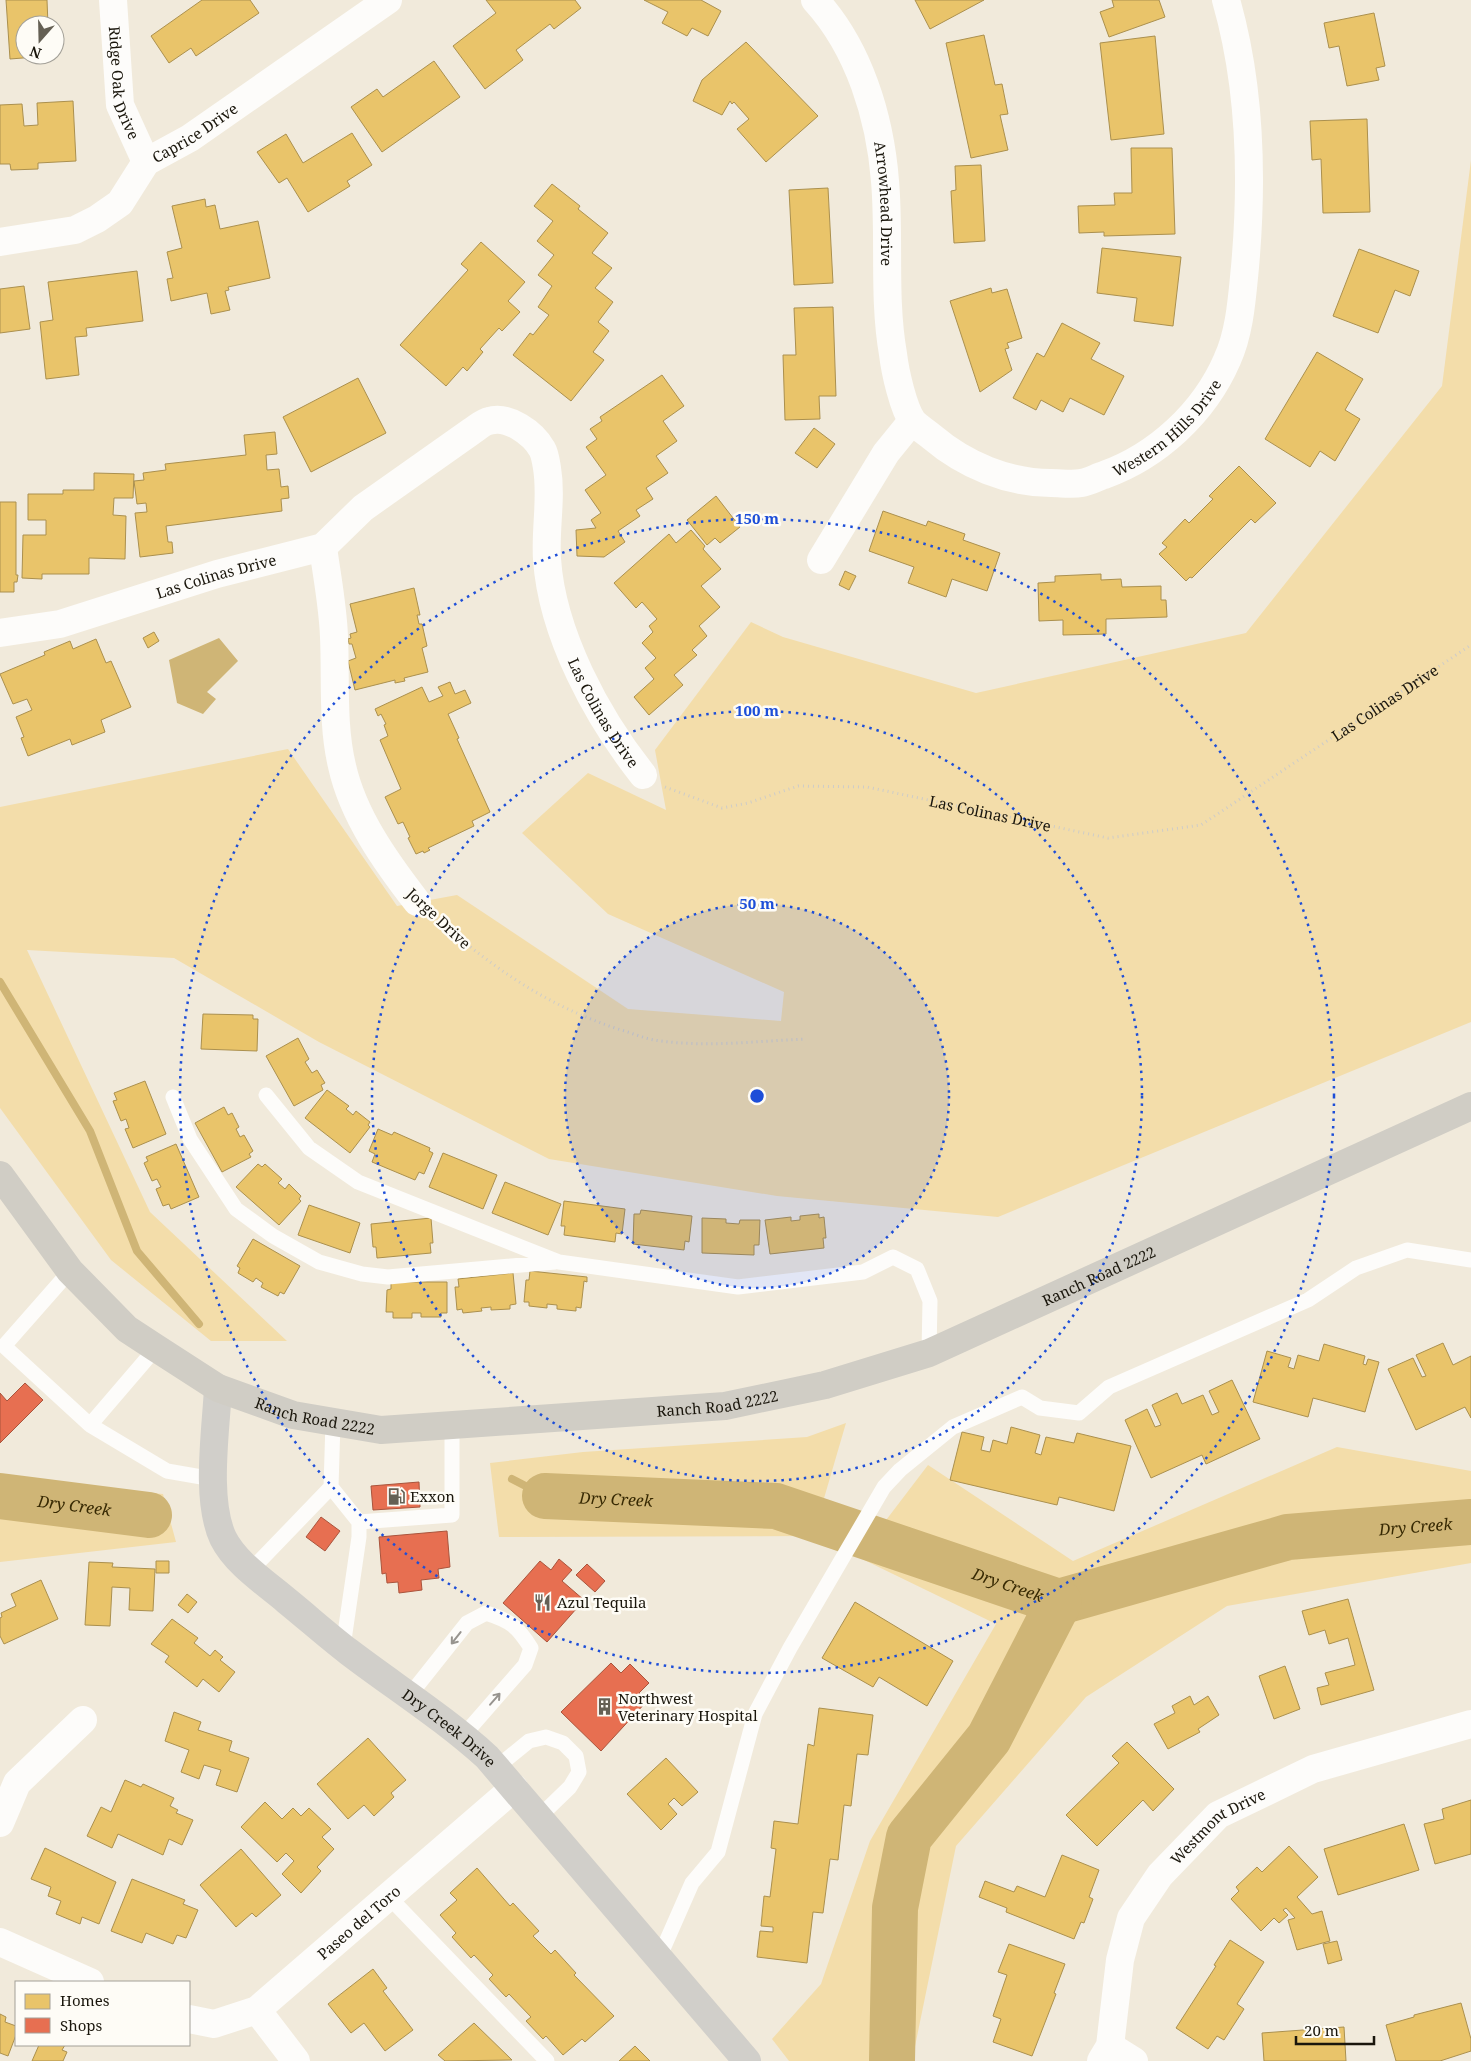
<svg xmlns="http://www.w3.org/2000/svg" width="1471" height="2061" font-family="'Noto Serif',serif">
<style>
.green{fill:#f3ddaa}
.water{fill:#cfb576}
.homes{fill:#e9c46a;stroke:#ab904e}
.shops{fill:#e76f51;stroke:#aa543c}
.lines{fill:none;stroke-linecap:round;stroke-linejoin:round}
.stream{stroke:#cfb576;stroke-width:8}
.river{stroke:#cfb576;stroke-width:46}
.path{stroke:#ceccc8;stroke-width:3;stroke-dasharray:1 4;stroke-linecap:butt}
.lane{stroke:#fdfcfa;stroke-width:15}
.street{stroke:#fdfcfa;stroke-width:28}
.secondary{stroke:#d1cfca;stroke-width:28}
.primary{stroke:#d0cdc5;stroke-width:28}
.oneway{stroke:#97948f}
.ring{fill:none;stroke:#1d4ed8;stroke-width:2.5;stroke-dasharray:2.5 5}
.labels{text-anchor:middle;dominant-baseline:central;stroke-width:5;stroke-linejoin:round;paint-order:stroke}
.street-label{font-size:15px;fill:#1a160c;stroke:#fefcf6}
.poi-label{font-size:15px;fill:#1a160c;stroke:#fefcf6;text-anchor:start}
.water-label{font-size:16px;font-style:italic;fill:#372903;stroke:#fefcf6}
.centre{fill:#1d4ed8;stroke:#fefcf6;stroke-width:2.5}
.ring-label{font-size:15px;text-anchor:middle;font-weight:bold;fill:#1d4ed8;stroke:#fefcf6;stroke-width:5;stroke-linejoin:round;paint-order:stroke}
</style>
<rect width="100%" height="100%" fill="#f1eadb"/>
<path class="green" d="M1471 160V1022L998 1217 777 1196 549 1159 319 1042 174 958 27 950 150 1212 287 1341H211L111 1260 0 1108V807L288 749 397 906 457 895 628 1009 781 1021 784 992 608 914 522 833 588 773 666 810 655 750 751 622 783 637 976 693 1246 633 1442 386Z
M846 1423 813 1536 499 1537 490 1463 583 1452 807 1437Z
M1337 1447 1471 1471V1563L1227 1606 1086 1697 956 1846 912 2061H789L772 2039 821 1984 870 1841 996 1624 858 1557 928 1465 1073 1561Z
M0 1479 163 1494 176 1542 0 1562Z"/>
<path class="water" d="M219 638 238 661 207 692 216 699 203 714 177 703 169 660Z"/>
<path class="homes" d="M6 0H47L48 25H25V55L48 56 10 59Z
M202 0H250L259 13 196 56 191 48 169 63 151 36Z
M486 0H575L581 8 554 29 550 24 516 50 523 60 485 89 453 46 496 13Z
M644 0H701L721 11 708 36 692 28 687 36 662 23 668 12Z
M915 0H984L930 29Z
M1112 0H1159L1165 17 1109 37 1100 12 1114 7Z
M1374 13 1385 66 1376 68 1379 80 1347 86 1339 46 1329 48 1324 23Z
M984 35 995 85 1002 84 1008 114 1000 115 1008 150 971 158 946 43Z
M1155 36 1164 134 1111 140 1100 43Z
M746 42 818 116 766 162 737 129 749 119 734 102 732 104 730 101 722 115 693 101 702 80Z
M434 61 460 97 382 152 351 107 377 89 383 97Z
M73 101 76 161 38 163V169L11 170 10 164H0V105L22 104 24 126 38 125 37 103Z
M1367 119 1370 212 1323 213 1321 159 1312 160 1310 121Z
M352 133 372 165 347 181 350 186 308 212 287 178 279 183 257 152 286 134 303 163Z
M1131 148H1172L1175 234 1104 236V232L1079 233 1078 206 1115 205 1114 193H1132Z
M981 165 985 241 954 243 951 191 956 190 955 166Z
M552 184 580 206 578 209 608 233 592 253 612 268 595 288 613 302 598 322 609 331 593 352 604 360 571 401 513 355 530 333 533 335 549 315 538 307 552 286 538 275 554 255 537 241 553 221 534 206Z
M828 188 833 283 794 285 789 190Z
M205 199 206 207 215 205 220 229 258 221 270 278 228 287 229 290 225 291 230 310 211 314 207 293 171 301 167 279 173 278 167 252 182 248 172 206Z
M481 242 525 282 508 301 520 312 502 331 499 328 480 349 483 352 467 371 463 367 446 386 400 345 468 270 461 264Z
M1102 248 1181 257 1173 326 1134 321 1137 298 1097 293Z
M1359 249 1419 271 1410 296 1395 290 1378 333 1333 316Z
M137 271 143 321 86 328 87 336 75 337 79 375 46 379 40 322 53 320 48 282Z
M24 286 30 329 0 333V289Z
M991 288 992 293 1007 289 1022 338 1007 343 1009 348 1005 349 1012 370 980 392 950 301Z
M833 307 836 396H819L820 419 785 420 783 355H796L794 308Z
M1062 323 1100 343 1091 359 1124 376 1104 415 1070 398 1063 412 1041 400 1036 410 1013 398 1037 353 1044 357Z
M1317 352 1363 379 1345 410 1360 419 1335 461 1320 451 1310 467 1265 439Z
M662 375 684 406 663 421 677 441 656 456 668 473 646 488 653 499 636 510 640 516 618 531 625 542 604 557 577 556 576 530 596 528 591 520 601 513 585 490 606 475 586 447 597 439 590 429 602 421 600 417Z
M358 378 386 433 311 472 283 417Z
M814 428 835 444 817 468 795 453Z
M275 432 277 454 266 455 267 470 279 469 281 487 288 486 289 498 281 499 282 511 166 526 168 542H172L173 553 140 557 135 513 147 512 146 503 137 504 134 481 144 480 143 473 166 470 165 464 246 455 244 435Z
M1239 466 1276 503 1255 523 1251 519 1192 578 1190 577 1186 581 1159 554 1167 547 1162 543 1185 519 1189 523 1213 499 1209 496Z
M94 473 134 474 133 498H114L113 515 126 516 125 559 89 558V574H42V579L22 578 23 535H46V520H28V494H63V490H94Z
M716 496 740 527 720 543 715 538 707 545 687 520Z
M0 502H16V575H18L17 582H14V592H0Z
M883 511 926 526 928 521 965 534 963 540 1000 553 987 591 952 579 946 597 908 583 914 567 869 551Z
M691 530 705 546 703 549 721 569 701 586 720 607 699 626 707 636 692 650 697 655 674 675 683 685 649 715 634 697 654 679 645 668 656 658 642 643 653 632 649 626 657 619 642 602 636 608 614 583 669 534 676 543Z
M845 571 856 576 849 590 839 585Z
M1101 574V580L1121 579 1122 587 1161 586V600H1166L1167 617 1106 619V634L1063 635V620L1039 621 1038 583 1055 582V576Z
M414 588 420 615H417L419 624H422L427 646 422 648 428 672 404 678 405 681 395 683V680L355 690 348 661 356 658 352 644H349L348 639 351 638 350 634 357 632 350 604Z
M154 632 159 641 148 648 143 638Z
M96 639 106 663 111 661 131 707 101 720 105 732 72 745 70 739 28 756 21 738 24 737 16 717 32 710 27 699 13 704 0 674 45 655 44 652 70 641 73 649Z
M450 682 455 694 465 690 471 703 448 714 459 738 457 739 490 812 472 821 474 826 428 848 430 850 424 853 423 851 416 854 408 838 410 837 403 822 398 824 385 797 401 789 380 740 388 736 384 725 386 724 381 714 378 716 375 709 422 687 429 702 443 696 438 687Z
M203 1014 253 1015V1019H258L257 1051 201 1049Z
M298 1038 309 1059 305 1062 312 1073 317 1070 325 1083 321 1085 323 1090 294 1106 266 1056Z
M145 1081 166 1134 133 1148 125 1129 129 1128 126 1119 121 1121 113 1101 117 1100 114 1093Z
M327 1090 349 1106 346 1109 353 1115 356 1111 370 1122 368 1125 370 1127 350 1153 305 1118Z
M224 1107 228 1115 232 1113 239 1127 236 1129 240 1137 244 1135 253 1151 249 1154 251 1157 222 1172 195 1123Z
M378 1129 392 1135 394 1132 430 1148 429 1151 433 1153 424 1174 419 1172 415 1180 372 1162 375 1154 369 1151Z
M176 1144 199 1197 171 1209 169 1204 163 1206 156 1189 161 1187 157 1179 152 1181 144 1163 148 1161 146 1157Z
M443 1153 497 1175 483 1209 429 1187Z
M258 1164 262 1167 265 1164 282 1179 278 1183 285 1189 289 1184 301 1196 299 1199 301 1201 279 1225 236 1187Z
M505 1182 561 1204 548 1235 492 1213Z
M564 1201 625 1209 622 1234 616 1233 615 1242 564 1235 565 1226H561Z
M309 1205 360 1223 350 1253 298 1235Z
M641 1210 692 1216 689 1242 685 1241 684 1250 633 1244 634 1214H640Z
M819 1214V1218L824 1217 826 1238H823L824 1248 770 1254 765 1220 791 1217V1221L800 1220V1216Z
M431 1218 433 1243H430L431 1253 377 1258 376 1247H373L371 1224Z
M702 1218 726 1219V1223L739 1224 740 1220H760L759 1245H754V1255L702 1253Z
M253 1239 300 1266 284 1294 280 1292 278 1296 261 1287 263 1283 256 1278 253 1282 238 1273 240 1268 237 1266Z
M530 1271 587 1277V1282L584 1281 581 1308 576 1307V1311L557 1309V1305L547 1304V1308L529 1306V1302H524L526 1280H529Z
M513 1273 516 1304 510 1305V1309L491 1310V1307L481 1308 482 1311 463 1313 462 1309 457 1310 455 1287H459L458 1279Z
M391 1282H447V1313H441V1317H421V1313H412V1318H393V1312H386L387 1290 391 1289Z
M1443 1343 1453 1365 1471 1356V1418L1465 1407 1416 1430 1388 1369 1413 1358 1422 1377 1426 1376 1416 1355Z
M1324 1344 1365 1356 1363 1364 1366 1365 1368 1359 1379 1362 1365 1412 1313 1398 1308 1417 1253 1402 1267 1351 1291 1358 1288 1367 1294 1369 1298 1355 1319 1361Z
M1232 1380 1260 1439 1206 1464 1202 1455 1151 1478 1125 1420 1147 1409 1155 1427 1161 1425 1152 1405 1177 1393 1182 1404 1203 1395 1212 1415 1219 1412 1209 1391Z
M1011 1427 1040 1435 1035 1453 1041 1455 1046 1437 1074 1443 1077 1433 1131 1446 1114 1511 1059 1497 1057 1505 950 1480 962 1432 984 1437 981 1450 990 1452 993 1440 1007 1444Z
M156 1561H169V1573H156Z
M89 1562 113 1563 112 1567 155 1569 153 1611 129 1610 130 1588 112 1587 110 1626 85 1625Z
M41 1580 58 1619 4 1644 0 1636V1618L2 1617 1 1613 16 1606 11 1594Z
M187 1594 197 1602 188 1613 178 1605Z
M1348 1599 1374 1690 1321 1705 1317 1688 1329 1685 1325 1673 1355 1665 1348 1638 1329 1644 1325 1630 1309 1635 1302 1611Z
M855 1602 953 1661 927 1706 879 1677 873 1687 822 1658Z
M172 1619 198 1638 194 1643 210 1656 215 1650 223 1657 220 1660 235 1672 219 1692 203 1679 197 1687 165 1662 169 1656 151 1644Z
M1285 1666 1300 1709 1274 1719 1259 1676Z
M1190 1696 1194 1705 1208 1696 1219 1715 1198 1729 1200 1732 1168 1749 1154 1724 1175 1713 1172 1706Z
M819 1708 873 1715 868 1755 857 1754 851 1806 844 1805 838 1860 830 1859 823 1913 813 1912 807 1963 757 1957 760 1931 773 1932V1927L761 1926 764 1896 770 1897 776 1849 771 1848 774 1821 798 1824 808 1744 814 1746Z
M174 1712 201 1722 198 1730 232 1741 229 1751 249 1758 237 1792 216 1785 221 1770 204 1765 199 1779 181 1772 189 1750 165 1741Z
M368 1738 406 1780 391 1793 394 1797 374 1816 364 1805 348 1819 317 1784Z
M1127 1742 1174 1789 1153 1811 1143 1800 1097 1846 1066 1815 1119 1763 1112 1756Z
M666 1758 698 1792 682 1806 674 1798 668 1804 677 1814 661 1830 627 1794Z
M125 1780 141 1787 143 1784 174 1798 170 1806 178 1810 176 1813 193 1820 182 1845 169 1839 163 1855 118 1834 112 1848 87 1836 101 1807 111 1812Z
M1471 1800V1854L1435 1864 1424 1824 1444 1819 1442 1809Z
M265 1802 282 1819 293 1808 301 1816 309 1808 331 1829 322 1837 334 1849 317 1867 321 1871 301 1893 282 1874 294 1861 286 1853 277 1862 241 1827Z
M1404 1824 1419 1870 1338 1895 1324 1849Z
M1289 1846 1318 1877 1297 1897 1312 1914 1322 1911 1330 1941 1297 1950 1288 1920 1295 1918 1286 1908 1283 1910 1288 1915 1279 1923 1274 1918 1261 1931 1231 1899 1239 1891 1236 1887 1257 1867 1262 1872Z
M45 1848 116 1882 99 1924 82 1917 80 1924 56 1914 61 1901 48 1896 51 1887 31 1879Z
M241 1849 281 1895 256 1917 252 1913 236 1927 200 1885Z
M1062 1855 1099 1870 1089 1897 1093 1899 1084 1923 1081 1922 1074 1939 1006 1912 1007 1908 979 1897 985 1881 1014 1892 1017 1886 1045 1897Z
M477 1868 510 1906 513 1903 539 1931 533 1936 551 1954 555 1950 576 1973 574 1975 614 2016 585 2042 582 2039 563 2055 546 2036 543 2039 526 2021 531 2017 509 1994 506 1997 489 1979 493 1975 474 1955 471 1958 452 1937 456 1933 440 1915 457 1900 450 1893Z
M132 1879 185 1900 183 1904 198 1910 186 1938 177 1935 173 1944 146 1933 142 1943 111 1931Z
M1230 1940 1264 1962 1237 2004 1244 2009 1224 2040 1217 2036 1208 2049 1176 2028 1216 1966 1214 1965Z
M1337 1941 1342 1960 1328 1964 1323 1944Z
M1009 1944 1065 1964 1054 1993 1056 1994 1032 2056 993 2042 1001 2019 993 2016 1007 1975 998 1972Z
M373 1969 387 1988 383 1991 413 2030 385 2051 364 2023 351 2033 328 2004Z
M1461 2003 1471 2039V2051L1440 2061H1396L1386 2025 1414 2017V2015Z
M0 2014 6 2017 5 2022 16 2026V2035L8 2056 0 2053Z
M474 2023 512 2060 445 2061 438 2055Z
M1344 2027 1346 2061H1264L1262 2033Z
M39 2045H65L62 2050 67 2052 63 2061H32Z
M635 2046 650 2061H619Z"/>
<path class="shops" d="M25 1383 43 1400 0 1443V1393L7 1401Z
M419 1482 420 1507 373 1510 371 1486Z
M321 1517 340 1531 325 1551 306 1537Z
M447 1531 450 1567 438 1569 439 1578 421 1580 422 1590 399 1593 398 1582 387 1583 386 1573 382 1574 379 1537Z
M559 1559 572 1570 562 1581 584 1600 547 1642 503 1603 540 1561 551 1570Z
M587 1564 605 1581 595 1592 576 1575Z
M611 1663 621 1673 630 1664 649 1683 639 1693 647 1701 601 1751 561 1712Z"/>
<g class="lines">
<path class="stream" d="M0 982 90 1131 137 1251 199 1324
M512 1479 545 1496"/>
<g class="river">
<path id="s1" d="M0 1496 149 1515"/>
<path id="s2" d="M545 1496 776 1506 1059 1602 1288 1537 1471 1522"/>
<path d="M892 2061 895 1908 909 1837 989 1738 1059 1602"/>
</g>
<g class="path">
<path id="s3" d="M665 787 722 808 748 803 798 786 867 787 1108 838 1201 825 1471 645"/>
<path d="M436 918C494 969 547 1006 621 1030 632 1033 643 1038 654 1040 704 1048 756 1041 806 1039"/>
</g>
<path class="lane" d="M266 1095 309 1148 358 1182 559 1262 738 1287 863 1272 893 1257 917 1269 930 1301 929 1353
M173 1097 190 1139 236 1209 273 1236 319 1262 362 1274 388 1277 555 1262
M70 1271 4 1346 90 1425 156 1348
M90 1425 167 1471 213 1479
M331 1487 359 1522
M251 1570 331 1487 333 1422
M343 1647 359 1537V1522L452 1515V1425
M409 1696 467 1623 486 1613C511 1621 517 1626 531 1648L525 1665 463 1736
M496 1768 529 1741 546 1737 563 1743 576 1756 579 1772 570 1787 538 1818
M389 1897 547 2061
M659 1958 692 1883 718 1852 755 1714 790 1648 884 1487 900 1470 953 1427 1022 1397 1040 1408 1079 1413 1109 1387 1308 1300 1356 1268 1407 1250 1471 1260"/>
<g class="street">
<path id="s4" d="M113 0 120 105 146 162"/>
<path id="s5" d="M815 0C859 48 880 117 885 181 890 238 883 297 893 354 895 371 903 408 913 422 918 427 926 432 932 437 965 465 1008 483 1051 483 1061 483 1072 485 1081 483 1089 482 1097 477 1104 475 1157 456 1204 413 1227 360 1240 332 1242 297 1245 267 1253 177 1251 87 1226 0"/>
<path id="s6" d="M0 242 75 230 97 219 120 203 146 162 190 138 388 0"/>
<path d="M323 547C327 577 333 607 334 637 336 680 332 724 342 766 353 816 386 862 417 902"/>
<path d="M821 560 886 453 912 421"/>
<path id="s7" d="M0 633 60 624 217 574 323 547 363 508 472 431C477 428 483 422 489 421 508 415 533 433 542 449 545 454 546 462 547 468 552 498 545 528 547 559 552 634 597 717 643 775"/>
<path d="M0 1823 17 1783 83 1720"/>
<path d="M0 1942 90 1982"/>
<path d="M257 2010 296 2061"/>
<path id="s8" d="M189 2019 214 2024 257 2010 514 1788"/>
<path d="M1110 2046 1134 2061"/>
<path id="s9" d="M1101 2061 1110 2046 1120 1960 1131 1918 1160 1875 1218 1815 1313 1769 1471 1724"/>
</g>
<path class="secondary" id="s10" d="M218 1388C216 1430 205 1499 223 1538 236 1564 266 1583 287 1601 308 1618 328 1636 349 1652 395 1687 444 1718 487 1757L747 2061"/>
<path class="primary" id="s11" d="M0 1175 70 1271 127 1329 156 1348 218 1388 293 1415 381 1430 725 1406 825 1385 929 1353 1471 1106"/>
</g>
<defs><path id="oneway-shaft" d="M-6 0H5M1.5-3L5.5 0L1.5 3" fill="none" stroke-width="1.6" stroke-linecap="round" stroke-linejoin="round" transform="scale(1.25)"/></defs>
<g class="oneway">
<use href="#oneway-shaft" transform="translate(456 1638) rotate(128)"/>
<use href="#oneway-shaft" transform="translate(495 1699) rotate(-49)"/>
</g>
<circle cx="757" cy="1096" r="192" fill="#1d4ed8" fill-opacity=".12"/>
<g class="ring">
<circle cx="757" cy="1096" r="192"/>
<circle cx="757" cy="1096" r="385"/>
<circle cx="757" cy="1096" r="577"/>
</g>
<defs>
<symbol id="fuel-bare" viewBox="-9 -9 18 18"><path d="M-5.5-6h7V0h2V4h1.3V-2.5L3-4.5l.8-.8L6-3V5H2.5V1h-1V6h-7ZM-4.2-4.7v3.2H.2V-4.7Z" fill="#656054" stroke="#fefcf6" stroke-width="2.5" paint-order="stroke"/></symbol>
<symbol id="restaurant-bare" viewBox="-9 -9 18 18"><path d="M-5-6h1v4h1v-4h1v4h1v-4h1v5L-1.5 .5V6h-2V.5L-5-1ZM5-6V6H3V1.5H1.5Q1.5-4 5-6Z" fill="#656054" stroke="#fefcf6" stroke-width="2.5" paint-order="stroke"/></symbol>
<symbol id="building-bare" viewBox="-9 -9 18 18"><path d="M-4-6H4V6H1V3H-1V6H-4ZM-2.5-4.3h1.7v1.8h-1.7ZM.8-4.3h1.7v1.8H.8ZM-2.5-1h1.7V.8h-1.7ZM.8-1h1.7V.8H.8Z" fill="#656054" stroke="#fefcf6" stroke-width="2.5" paint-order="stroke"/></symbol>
</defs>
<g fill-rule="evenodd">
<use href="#fuel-bare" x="384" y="1484" width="25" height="25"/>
<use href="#restaurant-bare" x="530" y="1590" width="25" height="25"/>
<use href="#building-bare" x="592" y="1694" width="25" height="25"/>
</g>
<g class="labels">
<g class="street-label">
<text stroke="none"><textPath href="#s4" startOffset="84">Ridge Oak Drive</textPath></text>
<text stroke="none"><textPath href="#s6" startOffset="234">Caprice Drive</textPath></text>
<text stroke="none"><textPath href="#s5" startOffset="220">Arrowhead Drive</textPath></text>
<text stroke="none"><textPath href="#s5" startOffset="731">Western Hills Drive</textPath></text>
<text stroke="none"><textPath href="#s7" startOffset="224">Las Colinas Drive</textPath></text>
<text stroke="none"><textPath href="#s3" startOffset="770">Las Colinas Drive</textPath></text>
<text stroke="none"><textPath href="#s7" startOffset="884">Las Colinas Drive</textPath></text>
<text stroke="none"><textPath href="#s3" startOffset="335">Las Colinas Drive</textPath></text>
<text transform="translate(439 918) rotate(43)">Jorge Drive</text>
<text stroke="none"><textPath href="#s11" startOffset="1220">Ranch Road 2222</textPath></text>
<text stroke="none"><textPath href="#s11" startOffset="815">Ranch Road 2222</textPath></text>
<text stroke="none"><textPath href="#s11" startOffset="410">Ranch Road 2222</textPath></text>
<text stroke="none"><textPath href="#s10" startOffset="448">Dry Creek Drive</textPath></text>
<text stroke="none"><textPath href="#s9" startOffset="276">Westmont Drive</textPath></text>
<text stroke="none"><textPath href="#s8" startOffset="205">Paseo del Toro</textPath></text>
</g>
<g class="poi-label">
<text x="410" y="1496">Exxon</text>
<text x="557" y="1602">Azul Tequila</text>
<text x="618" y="1698">Northwest<tspan x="618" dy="17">Veterinary Hospital</tspan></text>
</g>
<g class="water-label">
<text stroke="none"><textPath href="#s2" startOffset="71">Dry Creek</textPath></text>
<text stroke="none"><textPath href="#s1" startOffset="75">Dry Creek</textPath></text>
<text stroke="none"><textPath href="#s2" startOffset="896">Dry Creek</textPath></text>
<text stroke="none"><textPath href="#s2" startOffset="476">Dry Creek</textPath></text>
</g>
</g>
<circle cx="757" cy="1096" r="8" class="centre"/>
<g class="ring-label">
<text x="757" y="524">150 m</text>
<text x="757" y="716">100 m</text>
<text x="757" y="909">50 m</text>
</g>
<rect x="15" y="1981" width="175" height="65" fill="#fefcf6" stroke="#a3a098"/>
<rect x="25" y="1994" width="25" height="15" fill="#e9c46a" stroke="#a3a098"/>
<text x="60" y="2006" font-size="15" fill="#1a160c">Homes</text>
<rect x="25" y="2018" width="25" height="15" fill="#e76f51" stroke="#a3a098"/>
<text x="60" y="2031" font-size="15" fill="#1a160c">Shops</text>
<g transform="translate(40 40) rotate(200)"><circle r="24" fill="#fefcf6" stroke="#a3a098"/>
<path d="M0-4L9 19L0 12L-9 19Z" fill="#656054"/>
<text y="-8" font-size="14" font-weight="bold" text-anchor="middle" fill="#1a160c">N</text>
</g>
<path d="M1296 2036v8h78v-8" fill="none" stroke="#1a160c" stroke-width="2.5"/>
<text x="1304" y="2036" font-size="15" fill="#1a160c" stroke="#fefcf6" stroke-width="4" paint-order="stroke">20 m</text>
</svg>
